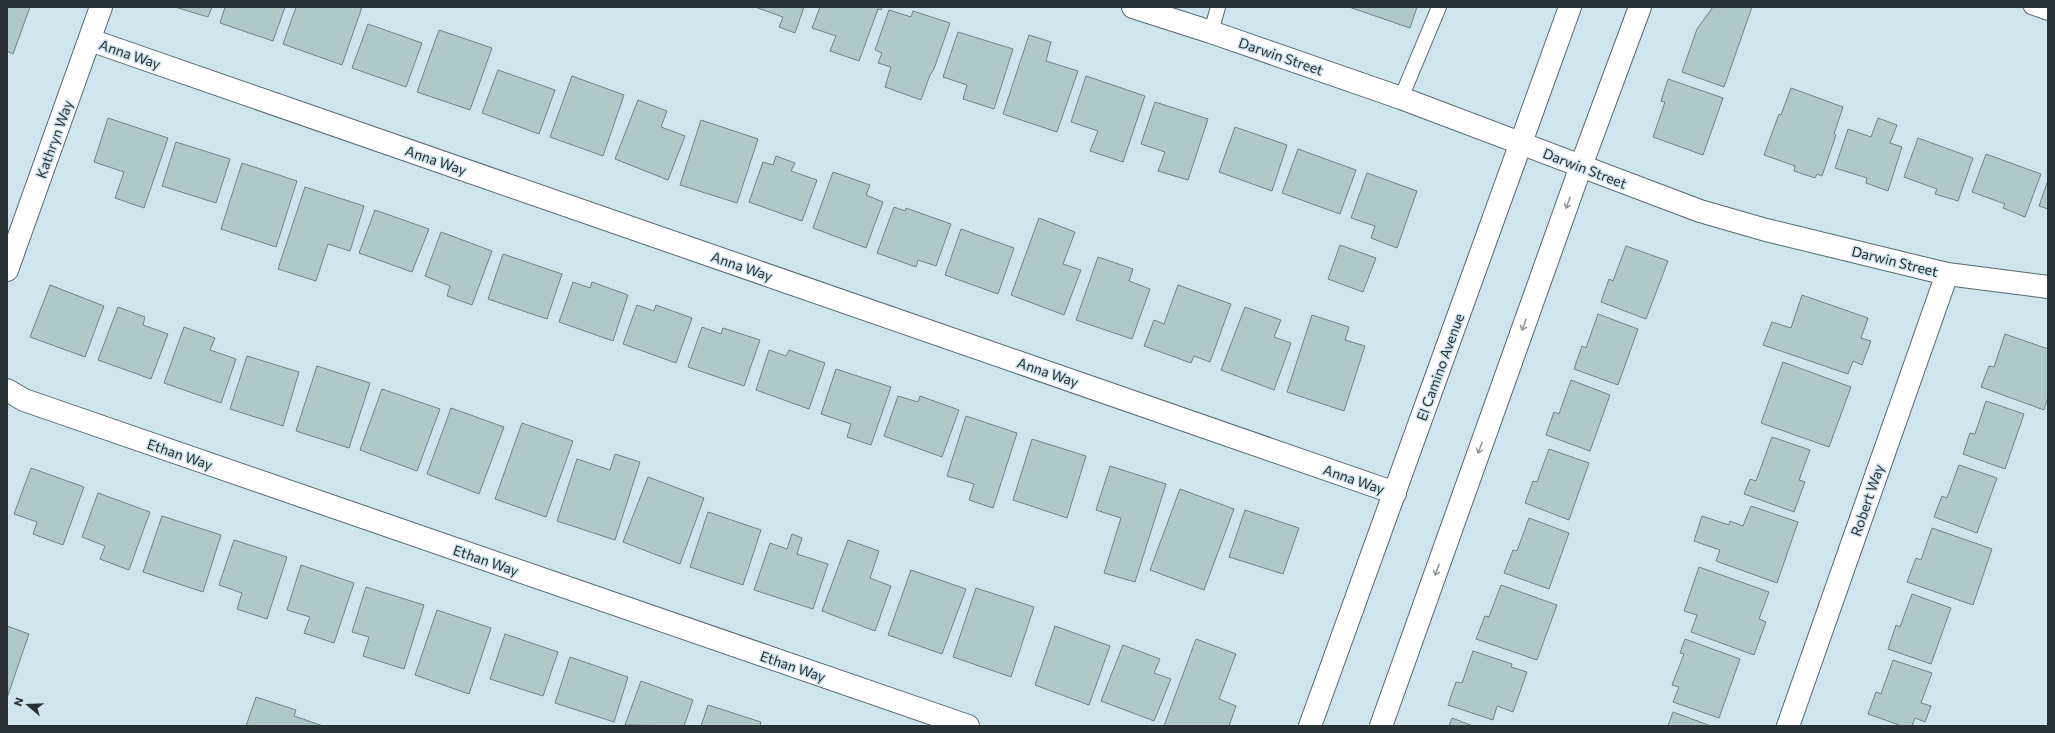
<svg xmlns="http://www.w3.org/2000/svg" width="2055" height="733" font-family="Commissioner,sans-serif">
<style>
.building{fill:#afc8c8;stroke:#6c8484}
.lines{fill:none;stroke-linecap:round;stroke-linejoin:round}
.lane-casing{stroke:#546870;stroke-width:16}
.street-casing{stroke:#546870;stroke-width:24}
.secondary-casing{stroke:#546870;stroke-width:24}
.lane{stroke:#fff;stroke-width:14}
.street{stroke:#fff;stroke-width:22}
.secondary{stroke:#fff;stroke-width:22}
.oneway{stroke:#94989a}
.labels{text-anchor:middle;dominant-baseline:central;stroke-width:3;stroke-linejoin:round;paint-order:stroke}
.street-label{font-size:14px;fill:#283134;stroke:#cee5ed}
</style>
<rect width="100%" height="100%" fill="#cee5ed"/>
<path class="building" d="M7 7H30L13 54 7 51Z
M175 7H212L208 17Z
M225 7H285L273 41 220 23Z
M296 7H362L342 65 283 44Z
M755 7H804L795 33 779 27 783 17Z
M820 7H882L881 10 878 9 859 61 830 51 836 36 812 28Z
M1349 7H1417L1410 28Z
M1713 7H1752L1724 87 1682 72 1697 29Z
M889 10 911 17 913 11 950 23 934 69 930 75 921 100 885 87 891 67 878 63 882 53 875 50Z
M368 24 422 43 406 87 352 68Z
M439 30 492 48 470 110 417 92Z
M958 32 1013 49 994 109 963 99 967 85 943 77Z
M1029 35 1051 42 1046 61 1078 71 1057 132 1003 114Z
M498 70 555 90 539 134 482 113Z
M572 76 624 95 603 156 550 137Z
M1086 76 1145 96 1123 162 1090 151 1098 131 1071 122Z
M1668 79 1723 98 1703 155 1653 137 1665 102 1661 101Z
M1791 88 1843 107 1834 134 1836 135 1822 176 1817 174 1815 178 1794 171 1795 166 1764 155 1779 114 1781 115Z
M638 100 667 111 661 127 685 136 668 180 615 159Z
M1155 102 1208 119 1188 180 1158 171 1165 152 1141 144Z
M108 118 168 138 144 208 115 198 124 172 94 162Z
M1878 118 1897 125 1890 143 1902 147 1888 191 1866 183 1867 178 1835 168 1848 129 1871 137Z
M701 120 758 139 737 203 680 185Z
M1235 127 1287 145 1272 191 1219 172Z
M1918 138 1973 158 1958 201 1935 194 1937 189 1904 177Z
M176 142 230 159 216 203 162 186Z
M1298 149 1356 170 1340 214 1282 193Z
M1986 154 2041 174 2025 217 2003 208 2005 204 1972 192Z
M776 156 795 163 791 171 817 180 802 221 749 202 763 162 773 165Z
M242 163 297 181 276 247 221 229Z
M833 172 870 185 866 195 883 202 866 248 813 228Z
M1367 173 1417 191 1397 248 1371 238 1375 226 1351 218Z
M2048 180V209L2039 206Z
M305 187 364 206 350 251 328 244 316 281 278 269Z
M894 207 905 211 906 208 951 224 936 266 918 260 916 267 877 253Z
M375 210 429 229 412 272 359 253Z
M1039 218 1075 232 1063 264 1081 270 1064 315 1011 295Z
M961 229 1014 248 998 294 945 275Z
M441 232 492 251 472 305 447 296 450 286 425 276Z
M1340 245 1376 258 1363 292 1328 279Z
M1626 246 1668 261 1646 319 1601 302 1609 279 1613 281Z
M503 254 562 274 547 319 488 299Z
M1098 257 1133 269 1129 281 1150 289 1132 339 1076 320Z
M573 282 590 288 592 282 628 295 613 341 559 322Z
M50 285 104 306 85 357 30 337Z
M1178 285 1231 304 1210 362 1194 356 1191 363 1144 346 1154 320 1164 324Z
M1802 295 1868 318 1861 338 1871 341 1862 365 1853 361 1848 374 1763 345 1772 322 1791 328Z
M637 305 654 311 656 305 692 318 676 363 623 344Z
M118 307 145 317 143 325 168 334 151 379 98 360Z
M1245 307 1281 320 1274 337 1291 343 1274 390 1221 370Z
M1598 314 1638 329 1618 385 1574 369 1582 346 1586 348Z
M1312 315 1349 327 1345 340 1365 346 1344 411 1287 392Z
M184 327 215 338 210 350 236 359 221 403 164 383Z
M702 327 721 334 723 328 760 340 744 386 688 367Z
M2005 334 2048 349V397L2044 410 1981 387 1989 366 1994 367Z
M769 350 786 356 789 350 825 363 809 409 756 390Z
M247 356 299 372 283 426 230 409Z
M1783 362 1851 387 1829 447 1761 423Z
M317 366 370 383 349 448 296 431Z
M836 369 891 387 871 445 847 437 851 424 821 414Z
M1571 380 1610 395 1590 451 1546 435 1554 412 1559 414Z
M382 389 440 409 417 471 360 450Z
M898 396 918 402 920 396 959 410 942 457 884 436Z
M1986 401 2024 414 2005 469 1963 454 1970 433 1975 434Z
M451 408 504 427 479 494 427 474Z
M966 416 1017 433 993 508 969 500 974 484 947 476Z
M522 423 573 441 546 517 495 499Z
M1772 437 1810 450 1799 480 1805 482 1794 512 1744 494 1750 479 1756 481Z
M1032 439 1086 456 1067 518 1013 500Z
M1549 449 1589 463 1569 520 1525 503 1533 481 1537 482Z
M615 454 640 462 615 540 557 521 577 459 610 470Z
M1959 465 1997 478 1977 533 1934 517 1942 496 1947 498Z
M1110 466 1166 484 1135 582 1104 573 1121 518 1096 510Z
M31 468 84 487 63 545 33 534 37 522 14 514Z
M648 477 704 498 680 564 623 542Z
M1180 489 1234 509 1204 590 1150 570Z
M98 493 150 512 129 570 100 559 105 546 82 537Z
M1751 506 1798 522 1777 583 1716 561 1720 550 1694 541 1702 516 1729 525 1730 521 1743 526Z
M1245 510 1299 528 1283 574 1229 557Z
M708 512 761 530 743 585 690 567Z
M162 516 221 535 203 592 143 572Z
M1529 518 1569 533 1549 589 1504 573 1513 550 1517 551Z
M1932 528 1992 549 1973 605 1907 582 1916 558 1921 560Z
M792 534 802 538 797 554 828 564 813 609 754 590 770 543 787 549Z
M234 540 287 557 267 619 237 609 242 593 219 585Z
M848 540 879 551 870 578 891 586 875 631 822 611Z
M301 565 354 583 334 643 304 633 310 617 287 610Z
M1699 567 1769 592 1759 619 1766 622 1754 655 1691 632 1697 615 1684 611Z
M911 570 966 589 942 654 888 635Z
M1501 585 1557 605 1537 660 1476 639 1485 616 1489 617Z
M366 587 424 605 404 669 363 656 369 637 352 632Z
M976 588 1034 607 1011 677 953 657Z
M1912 594 1951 608 1931 664 1888 649 1896 625 1900 627Z
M437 610 491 628 469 694 415 675Z
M7 626 29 634 7 698Z
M1055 626 1110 646 1089 705 1035 685Z
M505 634 558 652 543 696 490 679Z
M1196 639 1236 654 1219 699 1236 706 1229 726H1164Z
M1685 639 1740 659 1719 718 1673 702 1679 687 1672 685 1684 654 1680 653Z
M1123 645 1160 659 1154 673 1171 679 1154 721 1101 701Z
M1473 651 1512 664 1511 667 1527 672 1513 712 1497 706 1493 720 1448 705 1456 682 1462 683Z
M570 657 628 677 614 722 555 703Z
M1893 660 1932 673 1921 703 1931 706 1925 722 1915 718 1912 726H1902L1868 714 1876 692 1881 694Z
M641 681 693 700 684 726 625 725Z
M256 697 296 710 294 716 323 726H246Z
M708 705 761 722 760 726H701Z
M1673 712 1711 726H1668Z
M1452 718 1473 726H1449Z"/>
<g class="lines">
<defs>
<path id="lane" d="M2031 7 2048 13
M1211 32 1218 7
M1401 98 1439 7"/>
<path id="street" d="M1133 7 1211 32 1401 98 1700 211 1766 230 1947 274 2048 287
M90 40 1395 493
M7 270 101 7
M7 390 24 400 968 726
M1381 726 1581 166 1640 7
M1788 726 1947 274"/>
<path id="secondary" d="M1310 726 1570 7"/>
</defs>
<use href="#lane" class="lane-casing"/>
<use href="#street" class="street-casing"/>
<use href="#secondary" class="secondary-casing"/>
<use href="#lane" class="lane"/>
<use href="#street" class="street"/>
<use href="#secondary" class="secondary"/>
</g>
<defs><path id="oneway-shaft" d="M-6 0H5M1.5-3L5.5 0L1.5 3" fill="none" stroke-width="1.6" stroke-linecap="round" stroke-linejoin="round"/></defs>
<g class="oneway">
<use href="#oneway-shaft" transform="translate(1568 203) rotate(110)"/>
<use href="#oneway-shaft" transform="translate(1524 325) rotate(110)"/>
<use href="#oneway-shaft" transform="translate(1480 448) rotate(110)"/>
<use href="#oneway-shaft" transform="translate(1437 570) rotate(110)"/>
</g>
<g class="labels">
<g class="street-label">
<text transform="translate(130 54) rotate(19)">Anna Way</text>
<text transform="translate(1281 56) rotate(19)">Darwin Street</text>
<text transform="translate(54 139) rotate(-70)">Kathryn Way</text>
<text transform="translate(436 160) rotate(19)">Anna Way</text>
<text transform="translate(1585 168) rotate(21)">Darwin Street</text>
<text transform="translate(1895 261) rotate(14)">Darwin Street</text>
<text transform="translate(742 266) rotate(19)">Anna Way</text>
<text transform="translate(1440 367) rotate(-70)">El Camino Avenue</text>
<text transform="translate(1048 372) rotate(19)">Anna Way</text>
<text transform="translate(180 454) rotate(19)">Ethan Way</text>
<text transform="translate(1354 479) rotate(19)">Anna Way</text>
<text transform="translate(1867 500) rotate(-71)">Robert Way</text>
<text transform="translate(486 560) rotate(19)">Ethan Way</text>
<text transform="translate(793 666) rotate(19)">Ethan Way</text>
</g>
</g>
<rect width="2055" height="733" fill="none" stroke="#283134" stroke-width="16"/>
<g transform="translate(28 705) rotate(289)" stroke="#cee5ed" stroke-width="3" paint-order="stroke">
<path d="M0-3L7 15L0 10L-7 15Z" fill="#283134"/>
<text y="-6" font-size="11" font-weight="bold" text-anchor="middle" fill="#283134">N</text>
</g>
</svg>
